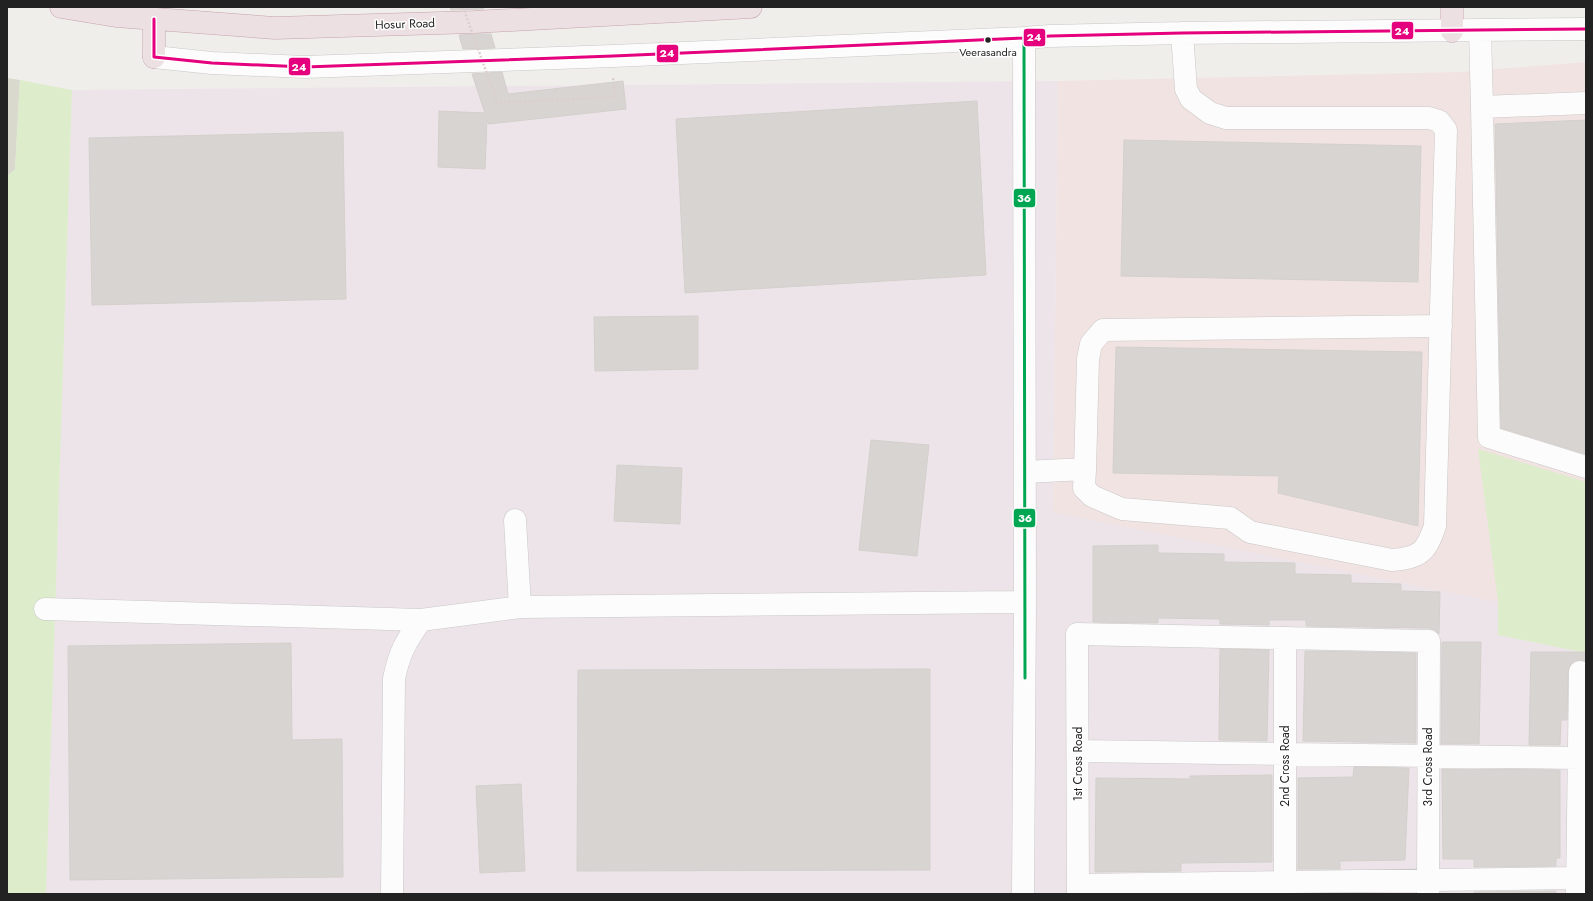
<svg xmlns="http://www.w3.org/2000/svg" width="1593" height="901" font-family="Jost,sans-serif">
<style>
.commercial{fill:#f1e3e1}
.industrial{fill:#ede4e9}
.construction{fill:#d9d9cd}
.grass{fill:#ddeccb}
.building{fill:#d7d4d2;stroke:#d3d0cc}
.lines{fill:none;stroke-linecap:round;stroke-linejoin:round}
.minor-casing{stroke:#c9c8c7;stroke-width:23}
.highway-casing{stroke:#c5a2ac;stroke-width:23}
.path{stroke:#dccecd;stroke-width:2.5;stroke-dasharray:2 2;stroke-linecap:butt}
.minor{stroke:#fdfcfc;stroke-width:22}
.highway{stroke:#ece0e2;stroke-width:22}
.path-bridge{stroke:#dccecd;stroke-width:2.5;stroke-dasharray:2 2;stroke-linecap:butt}
.bus-1-casing{stroke:#fff;stroke-width:6}
.bus-2-casing{stroke:#fff;stroke-width:6}
.bus-1{stroke:#e5007d;stroke-width:3}
.bus-2{stroke:#00a651;stroke-width:3}
.bus-dot{fill:#222;stroke:#fff;stroke-width:1.5}
.labels{text-anchor:middle;dominant-baseline:central;stroke-width:3;stroke-linejoin:round;paint-order:stroke}
.bus-label{font-size:11px;fill:#222;stroke:#fff}
.street-label{font-size:12px;fill:#222;stroke:#fff}
.line-badge{stroke:#fff;stroke-width:1.5}
.badge-label{font-size:11px;text-anchor:middle;font-weight:bold;fill:#fff}
</style>
<rect width="100%" height="100%" fill="#f0eeeb"/>
<path class="commercial" d="M1586 62V653L1053 512 1058 81 1460 72Z"/>
<path class="industrial" d="M1058 81 1053 512 1498 602V635L1586 653V894H46L72 90Z"/>
<path class="construction" d="M7 78 20 80 15 170 7 176Z"/>
<path class="grass" d="M20 80 72 90 46 894H7V176L15 170Z
M1478 449 1586 482V653L1498 635V601Z"/>
<path class="building" d="M450 7H484V9L451 10Z
M475 34H491L495 48 463 49 459 35Z
M502 72 508 94 623 81 626 109 489 124 487 120 485 169 438 167 439 111 485 113 472 74Z
M977 101 986 275 685 293 676 119Z
M1586 120V454L1501 428 1495 124Z
M343 132 346 299 92 305 89 138Z
M1124 140 1421 146 1418 282 1121 276Z
M698 316V369L595 371 594 317Z
M1116 347 1422 352 1418 526 1278 493 1279 476 1113 473Z
M871 440 929 445 917 556 859 550Z
M617 465 682 468 680 524 614 521Z
M1158 545V553L1224 554V562L1295 563V574L1351 575V583L1401 584V591L1440 592 1439 634 1435 630 1429 628 1306 626V620H1269V625L1220 624V619L1158 618V623L1093 622V546Z
M1442 642H1481L1479 744H1441Z
M291 643 292 740 342 739 343 877 70 880 68 646Z
M1220 649 1269 650 1267 741 1219 740Z
M1305 651 1416 653V743L1303 741Z
M1531 652H1586V661L1580 660 1574 661 1570 665 1568 671 1567 720H1561L1560 745H1529Z
M930 669V870L577 871 578 670Z
M1354 767 1409 768 1405 860 1340 861V869H1298V778L1353 777Z
M1442 769 1560 770V858H1556V866L1474 867V859H1443Z
M1272 775V862L1181 863V871L1095 872 1096 778 1190 779V776Z
M521 784 525 871 480 873 476 786Z
M1556 891V894H1474V892Z"/>
<g class="lines">
<defs>
<path id="minor" d="M1480 30 1482 107 1586 103
M154 57 212 63 305 67 613 56 1024 38 1050 36 1182 33 1586 29
M1482 107 1489 437 1586 467
M1085 469 1088 359 1091 344 1103 330 1441 326
M1025 472 1085 469 1084 488 1092 496 1122 509 1230 518 1250 532 1392 560C1420 558 1426 552 1435 526L1446 130 1439 121 1429 118H1226L1210 113 1191 99 1186 89 1182 33
M515 520 520 607
M45 609 421 620
M1078 751 1579 758
M1078 885 1577 878
M392 894 394 679C399 653 406 641 421 620L520 607 1025 602
M1023 894 1025 602 1024 38
M1078 894 1077 634 1429 641 1428 894
M1285 894V638
M1577 894 1580 672"/>
<path id="highway" d="M61 7 116 16 275 28 474 22 751 7
M154 19V57
M1452 31V7"/>
</defs>
<use href="#minor" class="minor-casing"/>
<use href="#highway" class="highway-casing"/>
<path class="path" d="M516 102 615 97 613 77"/>
<use href="#minor" class="minor"/>
<use href="#highway" class="highway"/>
<path class="path-bridge" d="M463 7 497 102H516"/>
<defs>
<path id="bus-1" d="M154 19V57L212 63 305 67 613 56 1024 38 1050 36 1182 33 1586 29"/>
<path id="bus-2" d="M1024 38 1025 678"/>
</defs>
<use href="#bus-1" class="bus-1-casing"/>
<use href="#bus-2" class="bus-2-casing"/>
<use href="#bus-1" class="bus-1"/>
<use href="#bus-2" class="bus-2"/>
</g>
<circle class="bus-dot" cx="988" cy="40" r="3.5"/>
<g class="labels">
<g class="bus-label">
<text x="988" y="52">Veerasandra</text>
</g>
<g class="street-label">
<text transform="translate(405 24) rotate(-2)">Hosur Road</text>
<text transform="translate(1078 764) rotate(-90)">1st Cross Road</text>
<text transform="translate(1285 766) rotate(-90)">2nd Cross Road</text>
<text transform="translate(1428 767) rotate(-90)">3rd Cross Road</text>
</g>
</g>
<g class="line-badge">
<rect x="1391" y="21" width="23" height="19" rx="4" fill="#e5007d"/>
<rect x="1023" y="28" width="23" height="19" rx="4" fill="#e5007d"/>
<rect x="656" y="44" width="23" height="19" rx="4" fill="#e5007d"/>
<rect x="288" y="57" width="23" height="19" rx="4" fill="#e5007d"/>
<rect x="1013" y="188" width="23" height="20" rx="4" fill="#00a651"/>
<rect x="1013" y="508" width="23" height="20" rx="4" fill="#00a651"/>
</g>
<g class="badge-label">
<text x="1402" y="35">24</text>
<text x="1034" y="41">24</text>
<text x="667" y="57">24</text>
<text x="299" y="71">24</text>
<text x="1024" y="202">36</text>
<text x="1025" y="522">36</text>
</g>
<rect width="1593" height="901" fill="none" stroke="#222222" stroke-width="16"/>
</svg>
